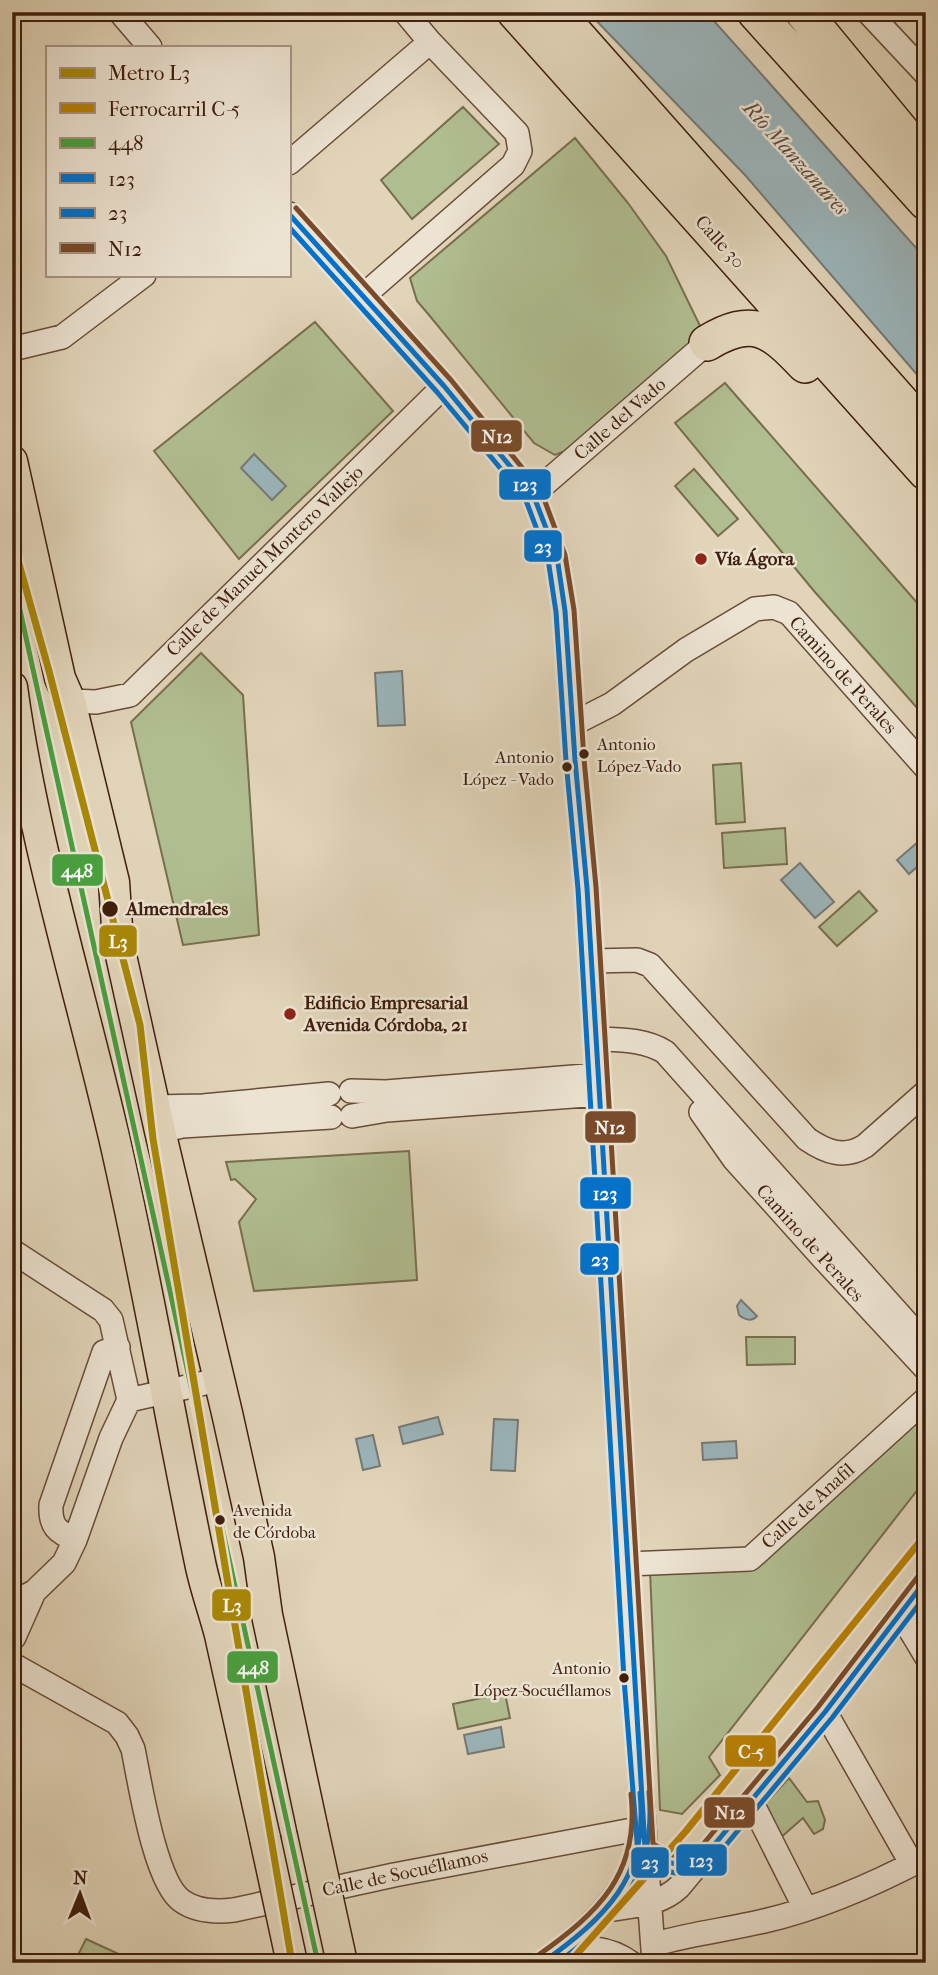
<svg xmlns="http://www.w3.org/2000/svg" width="938" height="1975" font-family="'IM FELL French Canon',serif">
<style>
.green{fill:#b0bd91;stroke:#786e4e;stroke-width:2}
.water{fill:#9bb5bb;stroke:#767975;stroke-width:2}
.lines{fill:none;stroke-linecap:round;stroke-linejoin:round}
.minor-casing{stroke:#684c37;stroke-width:26}
.major-casing{stroke:#3f1e0c;stroke-width:33}
.highway-casing{stroke:#3f1e0c;stroke-width:38}
.minor{stroke:#ece3d2;stroke-width:23}
.major{stroke:#e1d4b9;stroke-width:30}
.highway{stroke:#e1d4b9;stroke-width:35}
.major-bridge-casing{stroke:#3f1e0c;stroke-width:33;stroke-linecap:butt}
.major-bridge{stroke:#e1d4b9;stroke-width:30}
.bus-1-casing{stroke:#ece3d2;stroke-width:10}
.bus-2-casing{stroke:#ece3d2;stroke-width:10}
.bus-3-casing{stroke:#ece3d2;stroke-width:10}
.bus-4-casing{stroke:#ece3d2;stroke-width:10}
.bus-1{stroke:#48a03e;stroke-width:5}
.bus-2{stroke:#0072ce;stroke-width:5}
.bus-3{stroke:#0072ce;stroke-width:5}
.bus-4{stroke:#7a4b2a;stroke-width:5}
.rail-1-casing{stroke:#ece3d2;stroke-width:12}
.rail-1{stroke:#b98104;stroke-width:7}
.metro-1-casing{stroke:#ece3d2;stroke-width:12}
.metro-1{stroke:#a98805;stroke-width:7}
.poi-dot{fill:#8f2418;stroke:#ece3d2;stroke-width:2.5}
.bus-dot{fill:#3f1e0c;stroke:#ece3d2;stroke-width:2.5}
.labels{text-anchor:middle;dominant-baseline:central;stroke-width:5;stroke-linejoin:round;paint-order:stroke}
.bus-label{font-size:17px;fill:#3f1e0c;stroke:#ece3d2;text-anchor:start}
.street-label{font-size:19px;fill:#3f1e0c;stroke:#ece3d2}
.poi-label{font-size:19px;font-weight:bold;fill:#3f1e0c;stroke:#ece3d2;text-anchor:start}
.stop-label{font-size:19px;font-weight:bold;fill:#3f1e0c;stroke:#ece3d2;text-anchor:start}
.water-label{font-size:21px;font-style:italic;fill:#5b4b41;stroke:#ece3d2}
.line-badge{stroke:#ece3d2;stroke-width:2.5}
.badge-label{font-size:19px;text-anchor:middle;font-weight:bold;fill:#fff}
</style>
<rect width="100%" height="100%" fill="#e1d4b9"/>
<filter id="stains"><feTurbulence type="fractalNoise" baseFrequency=".00286" numOctaves="4"/><feColorMatrix values="0 0 0 0 .2 0 0 0 0 .09 0 0 0 0 .02 0 0 0 .5 -.17"/></filter>
<radialGradient id="worn" r=".72"><stop offset=".6" stop-color="#630" stop-opacity="0"/><stop offset="1" stop-color="#630" stop-opacity=".3"/></radialGradient>
<path class="green" d="M463 107 499 144 412 219 381 180Z
M575 138 628 203 666 256 704 334 565 451 555 455 534 443 429 315 417 301 410 278Z
M315 322 393 411 239 559 154 451Z
M725 383 926 613V718L814 591 675 423Z
M694 469 738 519 718 536 675 486Z
M201 653 243 695 259 935 183 945 131 722Z
M741 763 745 822 716 824 713 765Z
M785 828 787 864 724 868 722 833Z
M859 891 877 911 837 946 819 927Z
M409 1151 417 1280 254 1291 239 1222 256 1199 235 1179 231 1180 226 1162Z
M746 1337H795V1364L747 1365Z
M926 1404V1479L709 1757 720 1775 682 1814 660 1810 650 1570 753 1569Z
M505 1693 510 1718 458 1729 453 1704Z
M789 1778 807 1802 818 1801 825 1820 823 1829 814 1834 803 1818 778 1840 762 1807Z
M86 1939 134 1961 133 1963H84L76 1959Z"/>
<path class="water" d="M588 12H706L926 259V385L745 175Z
M254 454 286 486 272 500 241 468Z
M402 671 405 725 378 726 375 673Z
M926 835V859L909 874 897 860Z
M800 863 834 902 815 918 781 880Z
M741 1300 757 1316C752 1322 745 1320 739 1315L737 1306Z
M438 1417 443 1434 403 1444 399 1427Z
M494 1419 518 1420 515 1471 491 1470Z
M373 1435 380 1466 363 1470 356 1439Z
M736 1441 737 1458 703 1460 702 1443Z
M501 1727 504 1747 468 1754 464 1735Z"/>
<g class="lines">
<defs>
<path id="minor" d="M120 12 150 47
M405 12 430 42
M868 12 926 74
M289 163 430 42 517 133 520 151 513 165 363 296
M289 214 444 386 533 494 557 557 565 611 575 760 587 888 633 1678 654 1963
M12 349 62 337 144 275
M533 494 707 343
M70 701 96 702 130 695 444 386
M573 724 612 704 686 650 755 609 774 607 789 613 926 768
M592 961 637 960 650 965 807 1139C826 1152 844 1159 865 1146L926 1092
M596 1039C620 1040 644 1039 665 1052L921 1339
M351 1091 386 1092 598 1075
M155 1107 203 1106 329 1094
M701 1112 734 1159 823 1258 926 1369
M352 1116 387 1110 599 1094
M160 1131 182 1126 331 1117
M12 1251 103 1310 111 1320 129 1400
M129 1400 218 1380
M75 1540C57 1531 50 1527 51 1505L104 1352 118 1347
M627 1564 750 1559 926 1399
M12 1603 34 1592 64 1563 75 1540 111 1438 129 1400
M897 1617 905 1621 926 1656
M14 1637 34 1592
M17 1667 117 1723 127 1736 133 1749C140 1783 155 1883 182 1901 196 1911 217 1912 234 1910L394 1875 643 1828
M825 1712 909 1859 913 1863
M751 1801 805 1908
M645 1848C662 1862 676 1870 699 1863
M603 1911C629 1905 658 1907 679 1887L825 1712 926 1580
M654 1947 663 1942C696 1933 731 1929 764 1921 821 1908 875 1884 926 1857
M558 1953C581 1944 610 1948 631 1963
M542 1963C584 1934 630 1894 640 1841"/>
<path id="major" d="M12 461 60 678 70 701 114 882 118 942 160 1131 227 1413 259 1557 267 1615 312 1826
M12 687C33 840 79 987 114 1137 147 1280 171 1424 201 1567 206 1590 214 1612 220 1635 235 1703 250 1770 265 1838"/>
<path id="highway" d="M515 12 926 472
M556 12 926 430
M755 12 926 202
M803 12 926 161
M707 343C753 315 771 329 805 365"/>
</defs>
<use href="#minor" class="minor-casing"/>
<use href="#major" class="major-casing"/>
<use href="#highway" class="highway-casing"/>
<use href="#minor" class="minor"/>
<use href="#major" class="major"/>
<use href="#highway" class="highway"/>
<defs>
<path id="major-bridge" d="M312 1826 342 1963
M265 1838 292 1963"/>
</defs>
<use href="#major-bridge" class="major-bridge-casing"/>
<use href="#major-bridge" class="major-bridge"/>
<defs>
<path id="bus-1" d="M12 574 318 1963"/>
<path id="bus-2" d="M289 214 444 386 533 494 557 557 565 611 575 760 587 888 645 1848C662 1862 677 1868 699 1863L825 1712 926 1580
M542 1963C606 1917 649 1877 640 1793"/>
<path id="bus-3" d="M289 227 437 392 525 498 548 559 556 612 566 761 578 889 624 1679 638 1854C658 1870 680 1880 705 1870L832 1718 926 1595
M557 1963C620 1918 657 1872 649 1792"/>
<path id="bus-4" d="M296 208 451 380 541 491 565 555 574 610 584 759 596 887 653 1844 673 1855H694L818 1707 919 1575
M537 1956C598 1913 640 1874 631 1794"/>
</defs>
<use href="#bus-1" class="bus-1-casing"/>
<use href="#bus-2" class="bus-2-casing"/>
<use href="#bus-3" class="bus-3-casing"/>
<use href="#bus-4" class="bus-4-casing"/>
<use href="#bus-1" class="bus-1"/>
<use href="#bus-2" class="bus-2"/>
<use href="#bus-3" class="bus-3"/>
<use href="#bus-4" class="bus-4"/>
<defs>
<path id="rail-1" d="M569 1963 686 1831 926 1534"/>
</defs>
<use href="#rail-1" class="rail-1-casing"/>
<use href="#rail-1" class="rail-1"/>
<defs>
<path id="metro-1" d="M12 539 49 671 140 1025 153 1139 292 1963"/>
</defs>
<use href="#metro-1" class="metro-1-casing"/>
<use href="#metro-1" class="metro-1"/>
</g>
<g class="poi-dot">
<circle cx="701" cy="559" r="7"/>
<circle cx="290" cy="1014" r="7"/>
</g>
<g class="bus-dot">
<circle cx="584" cy="754" r="6"/>
<circle cx="567" cy="767" r="6"/>
<circle cx="110" cy="909" r="9"/>
<circle cx="220" cy="1520" r="6"/>
<circle cx="624" cy="1678" r="6"/>
</g>
<g class="labels">
<g class="bus-label">
<text x="597" y="744">Antonio<tspan x="597" dy="22">López-Vado</tspan></text>
<text x="554" y="757" text-anchor="end">Antonio<tspan x="554" dy="22">López - Vado</tspan></text>
<text x="233" y="1510">Avenida<tspan x="233" dy="22">de Córdoba</tspan></text>
<text x="611" y="1668" text-anchor="end">Antonio<tspan x="611" dy="22">López-Socuéllamos</tspan></text>
</g>
<g class="street-label">
<text transform="translate(720 242) rotate(48)">Calle 30</text>
<text transform="translate(620 419) rotate(-41)">Calle del Vado</text>
<text transform="translate(265 561) rotate(-44)">Calle de Manuel Montero Vallejo</text>
<text transform="translate(843 675) rotate(48)">Camino de Perales</text>
<text transform="translate(810 1243) rotate(48)">Camino de Perales</text>
<text transform="translate(808 1506) rotate(-42)">Calle de Anafil</text>
<text transform="translate(405 1873) rotate(-12)">Calle de Socuéllamos</text>
</g>
<g class="poi-label">
<text x="715" y="559">Vía Ágora</text>
<text x="304" y="1003">Edificio Empresarial<tspan x="304" dy="22">Avenida Córdoba, 21</tspan></text>
</g>
<g class="stop-label">
<text x="126" y="909">Almendrales</text>
</g>
<g class="water-label">
<text transform="translate(796 158) rotate(48)">Río Manzanares</text>
</g>
</g>
<g class="line-badge">
<rect x="470" y="419" width="53" height="34" rx="7" fill="#7a4b2a"/>
<rect x="498" y="468" width="54" height="33" rx="7" fill="#0072ce"/>
<rect x="523" y="529" width="40" height="34" rx="7" fill="#0072ce"/>
<rect x="51" y="853" width="53" height="34" rx="7" fill="#48a03e"/>
<rect x="98" y="924" width="40" height="34" rx="7" fill="#a98805"/>
<rect x="584" y="1110" width="53" height="34" rx="7" fill="#7a4b2a"/>
<rect x="579" y="1176" width="53" height="34" rx="7" fill="#0072ce"/>
<rect x="579" y="1242" width="41" height="34" rx="7" fill="#0072ce"/>
<rect x="211" y="1588" width="41" height="34" rx="7" fill="#a98805"/>
<rect x="226" y="1650" width="53" height="34" rx="7" fill="#48a03e"/>
<rect x="724" y="1734" width="53" height="34" rx="7" fill="#b98104"/>
<rect x="703" y="1796" width="53" height="33" rx="7" fill="#7a4b2a"/>
<rect x="675" y="1843" width="53" height="34" rx="7" fill="#0072ce"/>
<rect x="630" y="1846" width="40" height="33" rx="7" fill="#0072ce"/>
</g>
<g class="badge-label">
<text x="497" y="443">N12</text>
<text x="525" y="491">123</text>
<text x="543" y="553">23</text>
<text x="77" y="877">448</text>
<text x="118" y="948">L3</text>
<text x="610" y="1134">N12</text>
<text x="605" y="1200">123</text>
<text x="600" y="1266">23</text>
<text x="232" y="1612">L3</text>
<text x="253" y="1674">448</text>
<text x="751" y="1758">C-5</text>
<text x="730" y="1819">N12</text>
<text x="701" y="1867">123</text>
<text x="650" y="1869">23</text>
</g>
<rect width="938" height="1975" fill="none" stroke="#e1d4b9" stroke-width="42"/>
<rect x="14" y="14" width="910" height="1947" fill="none" stroke="#3f1e0c" stroke-width="3.5"/>
<rect x="21" y="21" width="896" height="1933" fill="none" stroke="#3f1e0c" stroke-width="2"/>
<rect x="46" y="46" width="245" height="231" fill="#ece3d2" stroke="#a79483" stroke-width="2"/>
<rect x="60" y="68" width="35" height="10" fill="#a98805" stroke="#a79483" stroke-width="2"/>
<text x="108" y="80" font-size="21" fill="#3f1e0c">Metro L3</text>
<rect x="60" y="103" width="35" height="10" fill="#b98104" stroke="#a79483" stroke-width="2"/>
<text x="108" y="116" font-size="21" fill="#3f1e0c">Ferrocarril C-5</text>
<rect x="60" y="138" width="35" height="10" fill="#48a03e" stroke="#a79483" stroke-width="2"/>
<text x="108" y="150" font-size="21" fill="#3f1e0c">448</text>
<rect x="60" y="173" width="35" height="10" fill="#0072ce" stroke="#a79483" stroke-width="2"/>
<text x="108" y="186" font-size="21" fill="#3f1e0c">123</text>
<rect x="60" y="208" width="35" height="10" fill="#0072ce" stroke="#a79483" stroke-width="2"/>
<text x="108" y="220" font-size="21" fill="#3f1e0c">23</text>
<rect x="60" y="243" width="35" height="10" fill="#7a4b2a" stroke="#a79483" stroke-width="2"/>
<text x="108" y="256" font-size="21" fill="#3f1e0c">N12</text>
<g transform="translate(80 1894) rotate(1)" stroke="#ece3d2" stroke-width="5" paint-order="stroke">
<path d="M0-5L12 26L0 18L-12 26Z" fill="#3f1e0c"/>
<text y="-10" font-size="19" font-weight="bold" text-anchor="middle" fill="#3f1e0c">N</text>
</g>
<rect width="100%" height="100%" filter="url(#stains)"/>
<rect width="100%" height="100%" fill="url(#worn)"/>
</svg>
